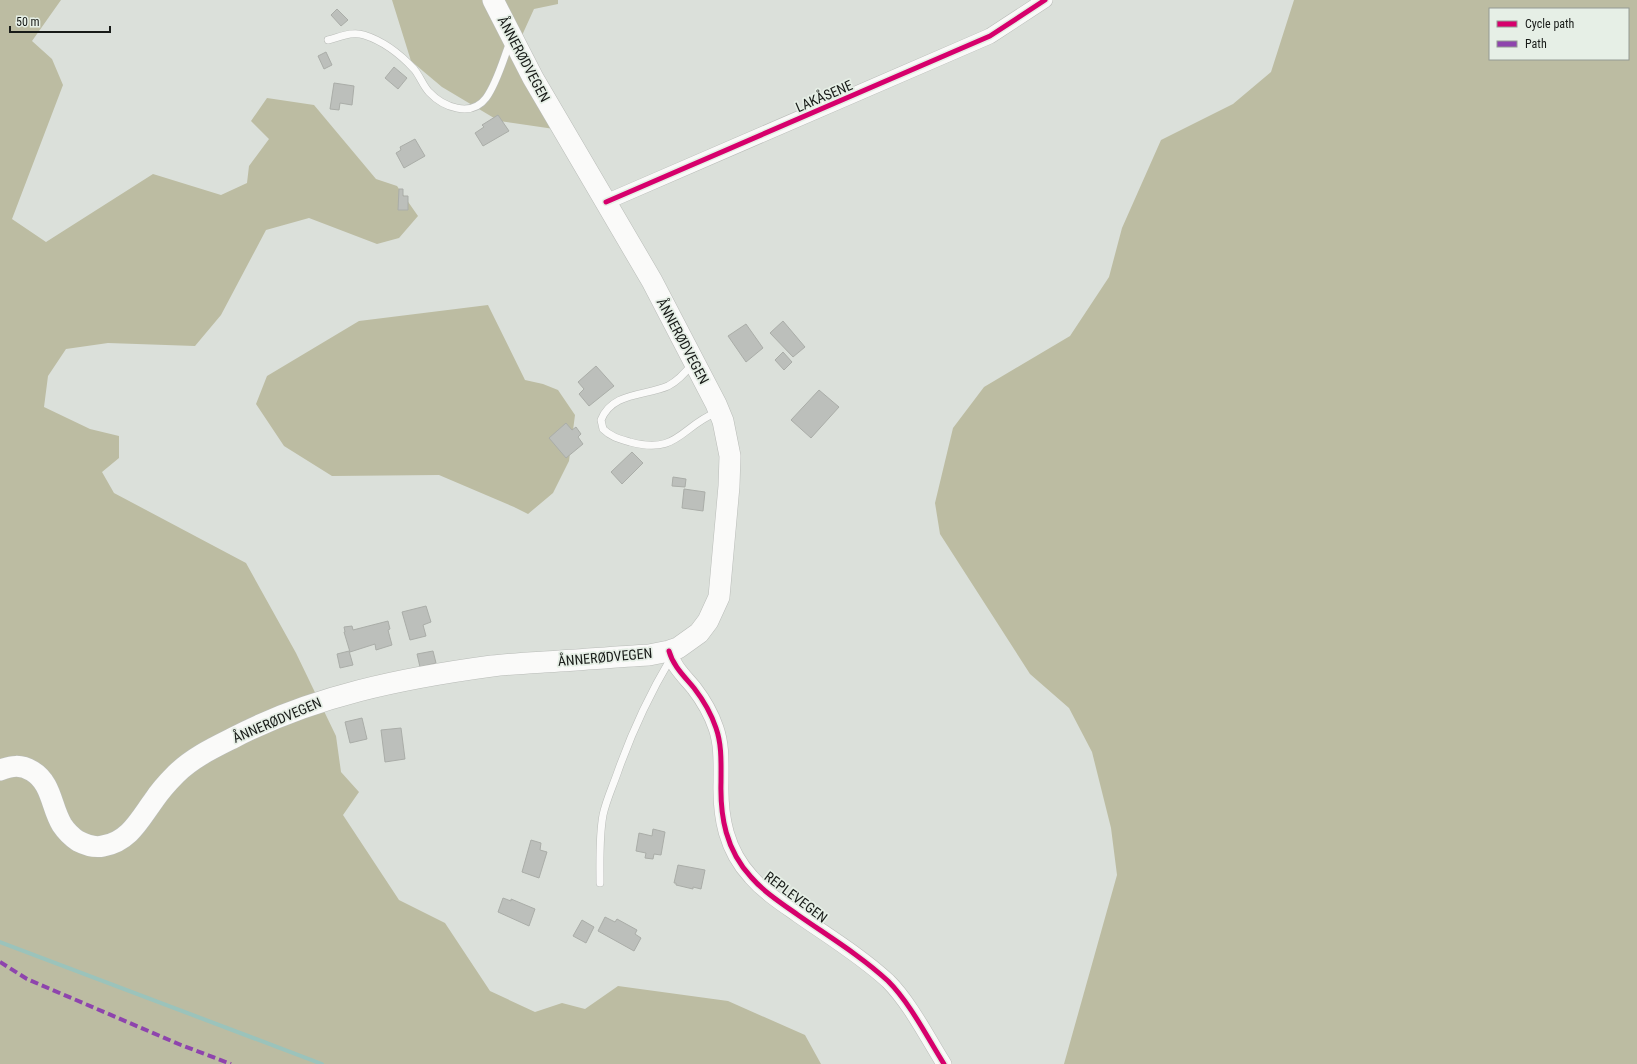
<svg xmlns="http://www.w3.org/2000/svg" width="1637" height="1064" font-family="'Roboto Condensed',sans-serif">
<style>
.forest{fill:#bcbca2;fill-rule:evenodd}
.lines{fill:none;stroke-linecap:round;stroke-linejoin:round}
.stream{stroke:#9bc3bb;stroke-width:4}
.building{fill:#bcbfbb;stroke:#aaada8}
.service-casing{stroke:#b9bcb8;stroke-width:8}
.minor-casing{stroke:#b9bcb8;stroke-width:16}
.secondary-casing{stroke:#b9bcb8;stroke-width:22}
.service{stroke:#fafaf9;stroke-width:7}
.minor{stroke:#fafaf9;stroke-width:15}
.secondary{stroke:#fafaf9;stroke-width:21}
.quiet{stroke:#8e44ad;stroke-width:4;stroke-dasharray:8 4;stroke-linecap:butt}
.cycleway-casing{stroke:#e6efe6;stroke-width:8}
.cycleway{stroke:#d6006c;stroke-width:5}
.labels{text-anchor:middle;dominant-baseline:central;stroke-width:3.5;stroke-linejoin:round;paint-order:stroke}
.street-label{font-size:14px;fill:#181b18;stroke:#e6efe6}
</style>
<rect width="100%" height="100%" fill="#dbe0da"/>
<path class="forest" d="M0 0H61L32 41 52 59 63 85 12 219 46 242 153 174 221 195 247 183 249 166 269 139 251 121 267 98 314 105 376 179 397 186 418 216 399 238 377 244 309 218 266 230 221 315 195 346 108 343 66 349 48 376 44 407 90 429 119 436V458L102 472 114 493 246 563 296 653 336 736 341 772 359 792 343 815 399 900 445 923 490 991 535 1012 562 1003 585 1009 618 986 728 1001 805 1035 821 1064H0Z
M392 0H558V4L534 9 519 42 561 130 499 121 442 87 411 61Z
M1294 0H1637V1064H1064L1117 875 1111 828 1092 752 1069 708 1030 674 940 534 935 503 953 428 984 387 1070 336 1109 277 1122 228 1161 140 1233 104 1271 72ZM1490 9H1628V59H1490Z
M488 305 525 380 543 384 558 390 575 415 569 461 553 493 528 514 514 507 439 475 332 476 284 446 256 404 267 376 359 321Z"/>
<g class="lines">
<path class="stream" d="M0 942 322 1064"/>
</g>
<path class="building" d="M337 9 348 20 341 26 331 15Z
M326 52 332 65 324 69 318 56Z
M394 67 407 78 398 89 385 78Z
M334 83 354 86 352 105 340 103 339 110 330 109Z
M498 115 509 131 483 146 475 133 484 127 482 125Z
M415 139 425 156 404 168 396 153 401 150 400 147Z
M399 189H403V196H408V210H398Z
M783 321 805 347 793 357 770 333Z
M746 324 763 348 746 362 728 336Z
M783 352 792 362 784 370 775 360Z
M596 366 614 386 589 406 579 394 584 389 578 382Z
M819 390 839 407 811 438 791 420Z
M566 423 572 430 576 427 581 434 578 437 583 444 566 458 549 438Z
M632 452 643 463 622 484 611 472Z
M673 477 686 479 685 487 672 486Z
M684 489 705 492 703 511 682 508Z
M426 606 431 622 423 625 426 636 410 640 402 612Z
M388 621 390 629 388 630 392 645 376 650 375 644 350 652 344 632H345L344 627 352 626 353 630Z
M349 651 353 665 340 668 337 654Z
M433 651 436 663 420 667 417 654Z
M362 718 367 739 350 743 345 722Z
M401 728 405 759 385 762 381 730Z
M653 829 665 832 661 855 654 854 653 859 645 858 646 853 636 851 639 833 652 836Z
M531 840 541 843 540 850 547 852 539 878 522 872Z
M678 865 705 870 701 889 693 887V889L676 885V883H674Z
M503 898 511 901V899L535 909 529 926 498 912Z
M605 917 615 922 617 919 637 930 635 934 641 938 634 951 598 931Z
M582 920 594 927 586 943 573 936Z"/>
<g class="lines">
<defs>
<path id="service" d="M328 40C340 37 352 31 364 35 383 41 401 55 414 69 420 76 423 86 429 92 443 107 471 118 486 98 497 83 503 60 510 42
M693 363C686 372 678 381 668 386 645 396 612 392 601 420L603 429C611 437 620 439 630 442 678 455 680 427 717 412
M600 883C600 860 599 837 603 815 606 801 612 788 617 774 631 734 649 695 671 658"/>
<path id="minor" d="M606 202 990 36 1045 0
M669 651C673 666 685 677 694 688 704 701 711 713 716 728 722 745 721 763 721 782 720 817 726 850 751 877 764 892 781 903 798 915 828 936 861 956 888 981 910 1003 927 1037 944 1064"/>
<path id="secondary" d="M0 770C12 766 20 764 32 771 52 783 51 807 62 825 66 831 72 837 78 841 86 845 95 848 103 846 129 842 140 819 154 800 160 791 168 782 176 774 192 758 213 748 233 738 313 696 403 678 492 666 509 664 527 663 544 662 579 660 614 657 649 655L669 651 678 648 699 633 708 621 719 597 729 486 730 456 723 421 716 404 652 281 533 78 493 0"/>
</defs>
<use href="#service" class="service-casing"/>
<use href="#minor" class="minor-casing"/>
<use href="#secondary" class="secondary-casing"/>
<use href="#service" class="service"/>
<use href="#minor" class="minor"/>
<use href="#secondary" class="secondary"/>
<path class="quiet" d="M0 962 27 979 181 1045 231 1064"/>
<defs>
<path id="cycleway" d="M606 202 990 36 1045 0
M669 651C673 666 685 677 694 688 704 701 711 713 716 728 722 745 721 763 721 782 720 817 726 850 751 877 764 892 781 903 798 915 828 936 861 956 888 981 910 1003 927 1037 944 1064"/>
</defs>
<use href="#cycleway" class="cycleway-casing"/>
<use href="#cycleway" class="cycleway"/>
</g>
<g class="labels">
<g class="street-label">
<text transform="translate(524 59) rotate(62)">ÅNNERØDVEGEN</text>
<text transform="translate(824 96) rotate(-23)">LAKÅSENE</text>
<text transform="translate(683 341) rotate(62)">ÅNNERØDVEGEN</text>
<text transform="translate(605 657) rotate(-5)">ÅNNERØDVEGEN</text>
<text transform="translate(277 720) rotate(-23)">ÅNNERØDVEGEN</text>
<text transform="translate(796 897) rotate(37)">REPLEVEGEN</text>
</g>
</g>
<rect x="1489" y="8" width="140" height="52" fill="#e6efe6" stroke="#949a94"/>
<rect x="1497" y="21" width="20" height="6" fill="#d6006c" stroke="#949a94"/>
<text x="1525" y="28" font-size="12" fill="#181b18">Cycle path</text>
<rect x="1497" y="41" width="20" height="6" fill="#8e44ad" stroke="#949a94"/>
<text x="1525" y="48" font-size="12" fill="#181b18">Path</text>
<path d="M10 26v6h100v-6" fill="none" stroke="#181b18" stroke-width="2"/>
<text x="16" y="26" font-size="12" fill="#181b18" stroke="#e6efe6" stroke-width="3" paint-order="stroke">50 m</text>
</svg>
